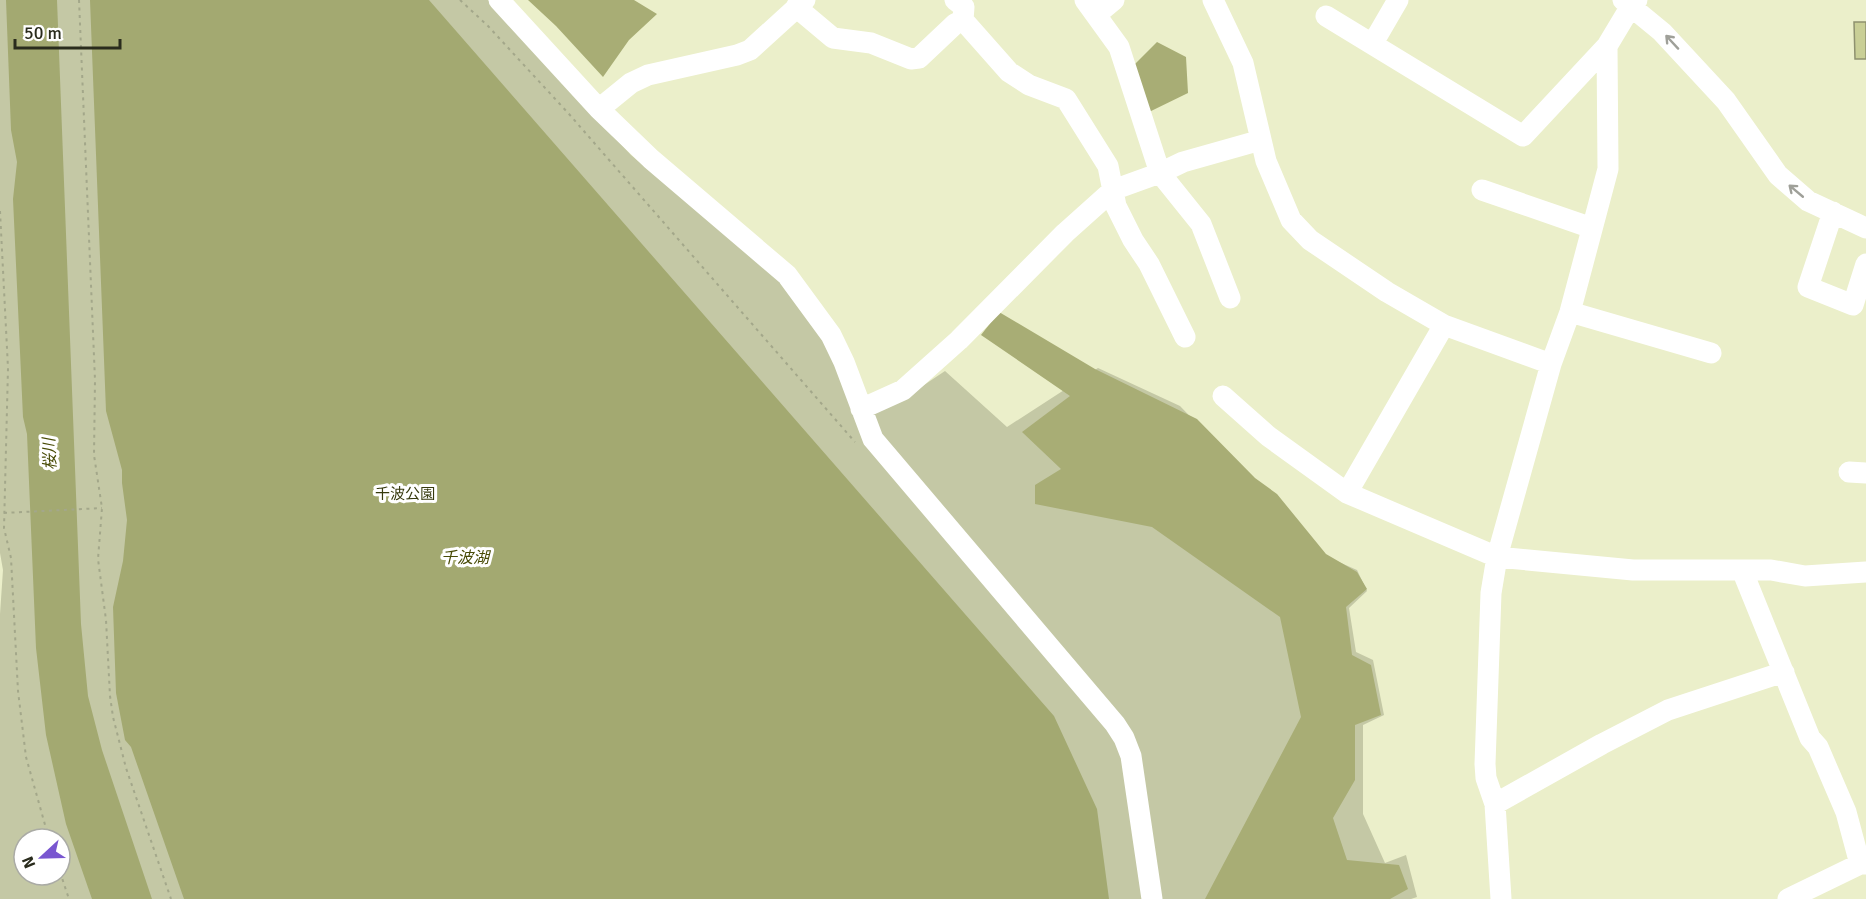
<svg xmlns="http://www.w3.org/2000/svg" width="1866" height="899" font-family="Signika,'Noto Sans JP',sans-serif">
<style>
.green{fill:#c4c8a5;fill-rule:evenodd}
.forest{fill:#a8ad75}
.water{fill:#a3a971}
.building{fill:#c9cf96;stroke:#8e916f;stroke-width:1.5}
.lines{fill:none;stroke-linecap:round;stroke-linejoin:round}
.path{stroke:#a3a78a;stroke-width:2;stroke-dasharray:3 4.5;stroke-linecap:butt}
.minor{stroke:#fff;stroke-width:21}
.oneway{stroke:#9fa099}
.labels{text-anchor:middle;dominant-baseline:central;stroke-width:6;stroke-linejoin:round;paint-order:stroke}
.park-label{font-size:15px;fill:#373a0e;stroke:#fff}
.water-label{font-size:16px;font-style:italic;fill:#484b06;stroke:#fff}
</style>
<rect width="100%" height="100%" fill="#ebefca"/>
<path class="green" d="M0 0H488L631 155 783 284 825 342 858 418 918 389 945 371 1007 427 1098 368 1180 406 1325 556 1357 570 1367 591 1349 608 1356 652 1373 660 1384 715 1363 725V814L1385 863 1406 855 1417 897 1411 899H0V614L3 570 0 553ZM24 839H60V875H24Z"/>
<path class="forest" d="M528 0H634L657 14 629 40 603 77 556 26Z
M1157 42 1186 57 1188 93 1147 113 1132 67Z
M999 312 1095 369 1197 419 1255 478 1277 494 1326 554 1357 572 1367 589 1346 607 1352 655 1371 665 1381 715 1355 725V780L1333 818 1347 860 1399 865 1408 889 1390 899H1205L1301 717 1280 617 1152 527 1035 504V485L1061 469 1022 432 1070 396 981 335Z"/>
<path class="water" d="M6 0H57L81 624 88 696 102 750 152 899H92L66 824 46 735 36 648 27 434 23 417 13 199 17 162 11 130Z
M90 0H429L1054 716 1097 809 1109 899H184L131 747 125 740 116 693 113 607 123 561 127 520 122 483V470L106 411Z"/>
<path class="building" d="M1854 22H1866V59H1855Z"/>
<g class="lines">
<path class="path" d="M79 0 95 380 94 455 102 508 98 559 106 620 110 696 113 717 126 768 171 899
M460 0 488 26 569 114 855 442
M0 211 8 368 4 528 11 558 18 691 26 757 49 839
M4 513 102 508
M60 872 69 899"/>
<path class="minor" d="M499 0 599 109 651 159 787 275 831 335 844 362 873 439 1115 724 1124 738 1131 756 1152 899
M955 0 964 7 963 20 1009 72 1029 85 1066 99 1108 166 1116 206 1133 240 1149 264 1185 337
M1085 0 1119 47 1160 173 1201 224 1230 298
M1213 0 1243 63 1266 161 1291 220 1310 240 1387 292 1444 325 1551 364
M1623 0 1662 32 1726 101 1778 175 1808 201 1866 228
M796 7 833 38 871 43 911 59 919 58 955 24 963 20
M1096 15 1114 0
M1326 16 1523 136 1607 46 1631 6 1637 0
M1373 43 1398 0
M599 109 631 83 648 75 737 55 750 50 805 0
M1482 190 1592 228
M1833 212 1808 287 1853 305 1866 264
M1570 312 1711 353
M1223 396 1268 436 1347 493 1497 557 1633 570H1771L1805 576 1866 572
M861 409 903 390 959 340 1065 233 1113 190 1160 173 1183 162 1261 140
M1849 472 1866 473
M1347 493 1444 325
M1742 570 1810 738 1818 747 1846 812 1860 864
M1495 804 1602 744 1668 710 1784 672
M1501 899 1495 804 1486 778 1485 764 1491 593 1497 557 1551 364 1570 312 1608 169 1607 46
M1788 899 1860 864H1866"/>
</g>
<defs><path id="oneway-shaft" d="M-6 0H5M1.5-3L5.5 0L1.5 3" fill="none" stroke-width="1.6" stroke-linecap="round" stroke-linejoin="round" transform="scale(1.5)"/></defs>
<g class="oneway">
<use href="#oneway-shaft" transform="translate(1672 42) rotate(-133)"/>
<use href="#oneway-shaft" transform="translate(1796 191) rotate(-140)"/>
</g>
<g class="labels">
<g class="park-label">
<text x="405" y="494">千波公園</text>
</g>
<g class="water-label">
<text transform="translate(50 454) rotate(-93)">桜川</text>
<text x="465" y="558">千波湖</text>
</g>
</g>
<g transform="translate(42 857) rotate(248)"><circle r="28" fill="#ffffff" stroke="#aaaba5" stroke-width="1.5"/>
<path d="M0-4.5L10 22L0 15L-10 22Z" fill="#7956d0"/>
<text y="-9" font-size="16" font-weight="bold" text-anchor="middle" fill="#2a2c1d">N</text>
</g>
<path d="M15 39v9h105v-9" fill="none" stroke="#2a2c1d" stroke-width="3"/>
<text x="24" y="39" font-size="18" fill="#2a2c1d" stroke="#ffffff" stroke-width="4.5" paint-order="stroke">50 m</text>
</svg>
